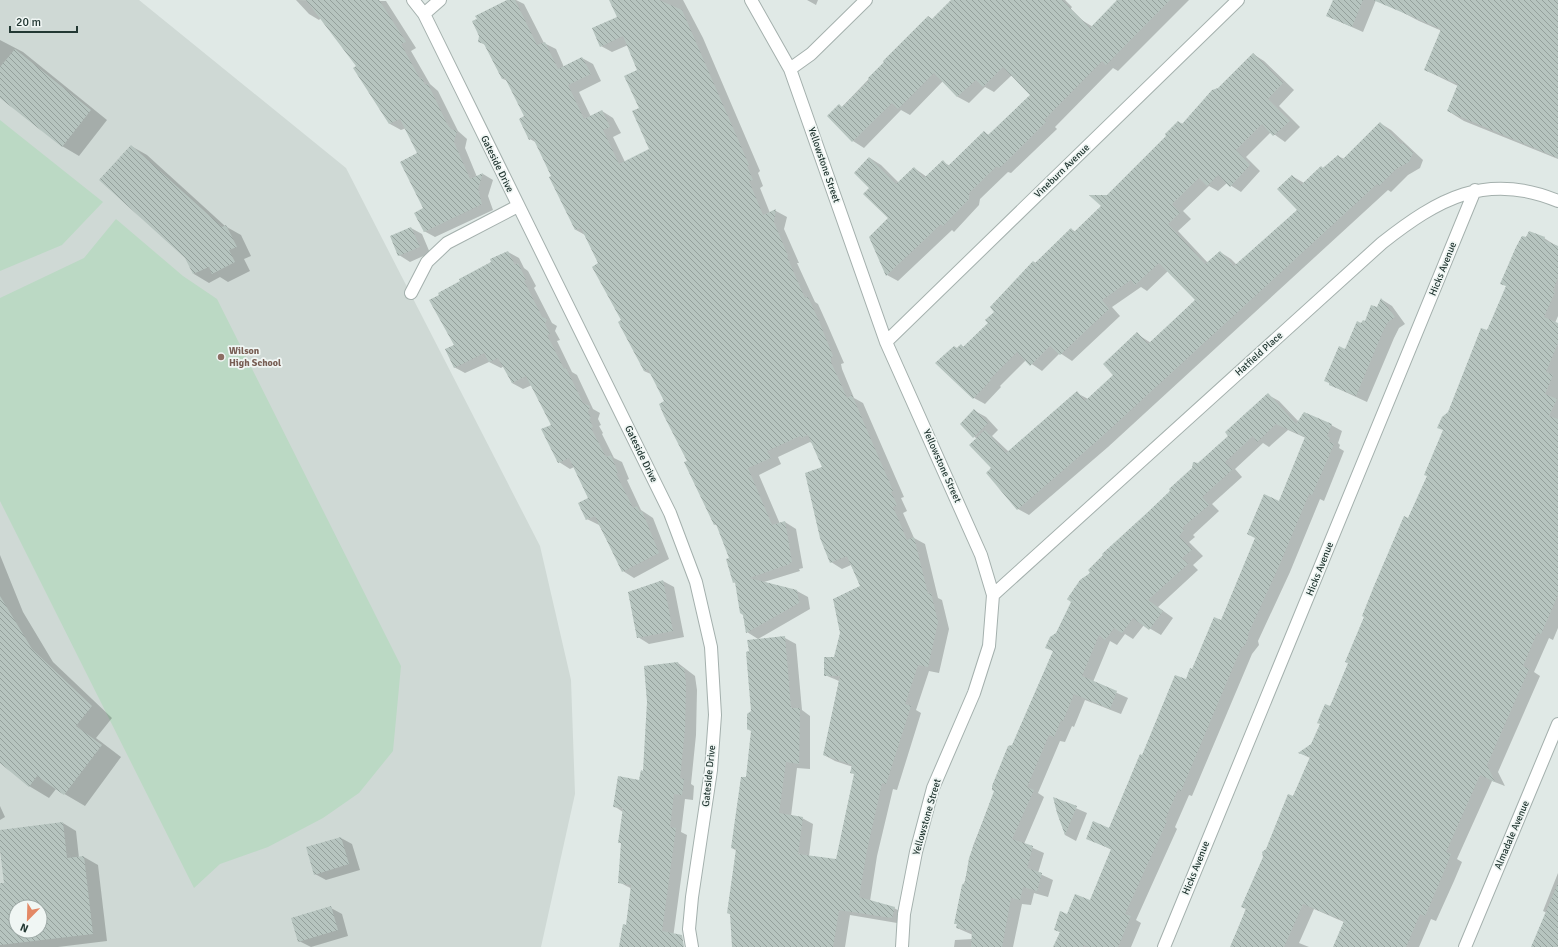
<svg xmlns="http://www.w3.org/2000/svg" width="1558" height="947" font-family="Signika,sans-serif">
<style>
.built{fill:#cfd9d5;fill-rule:evenodd}
.pitch{fill:#bbd9c4}
.shadow{fill:#0003;fill-rule:evenodd}
.building{fill:url(#building-back-hatch);fill-rule:evenodd}
.lines{fill:none;stroke-linecap:round;stroke-linejoin:round}
.minor-casing{stroke:#a4b0ad;stroke-width:14}
.minor{stroke:#fff;stroke-width:12}
.education-dot{fill:#8d6e63;stroke:#f0f6f4;stroke-width:1.5}
.labels{text-anchor:middle;dominant-baseline:central;stroke-width:3.5;stroke-linejoin:round;paint-order:stroke}
.street-label{font-size:10px;fill:#233833;stroke:#f0f6f4}
.education-label{font-size:10px;font-weight:bold;fill:#785e54;stroke:#f0f6f4;text-anchor:start}
</style>
<defs>
<pattern id="building-back-hatch" width="6" height="6" patternUnits="userSpaceOnUse"><rect width="6" height="6" fill="#b6c4bf"/><path d="M-1 5l2 2M0 0l6 6M5-1l2 2" fill="none" stroke="#94a09c"/></pattern>
</defs>
<rect width="100%" height="100%" fill="#e0e9e6"/>
<path class="built" d="M0 0H139L346 168 540 546 571 680 575 794 541 947H0ZM16 907H40V931H16Z"/>
<path class="pitch" d="M0 120 103 202 62 245 0 271Z
M116 219 183 276 217 299 401 666 393 751 359 793 323 818 268 847 220 864 194 888 0 501V298L84 258Z"/>
<path class="shadow" d="M296 0 386 1 416 48 411 51 430 84 438 91 458 131 467 139 465 148 477 177 483 174 493 180 488 196 493 210 435 237 424 231 425 208 419 153 406 128 401 130 390 124 354 68 358 66 321 18 319 20 309 14Z
M509 0H516L524 4 544 43 556 49 564 67 582 58 593 64 601 81 579 92 591 117 602 111 613 118 621 133 613 137 625 162 650 149 640 109 639 70 628 45 612 52 601 46 618 18 610 0H683L703 38 760 171 758 173 763 186 760 188 770 213 776 211 787 217 784 229 799 263H797L815 302 818 304 828 326 844 363 841 364 842 369 854 398 863 403 904 497 901 498 907 511 903 513 914 538 925 544 938 598 942 600 949 629 939 673 929 671 916 710 921 713 897 790 893 789 877 856 870 901 894 908 905 914 903 924 850 915 845 947H733L731 915 728 913 737 851 732 848 747 779 752 731V711L785 638 796 644 802 710 810 716V769L797 768 791 816 802 818 813 824 809 856 837 860 855 774 853 767 835 761 824 755 839 681 825 675 835 658 861 586 851 565 842 569 831 562 823 467 813 444 810 442 778 457 781 464 759 475 780 524 785 522 796 529 803 568 799 569 800 571 764 582 797 591 808 597 810 609 758 639 747 632 736 584 734 582 730 558 718 526 714 524 666 402 653 375 644 371 599 264 585 235 576 230 551 177H552L537 143 530 139 526 117 508 81 503 79 485 45 479 41Z
M807 0H818L816 5Z
M955 0H1065L1072 7 1045 41 1080 19 1093 27 1119 0H1189L1118 71 1113 68 1055 127 1057 129 1011 173 1008 172 980 199 979 205 954 232 952 230 898 281 887 275 889 218 871 188 870 158 881 165 899 183 914 168 927 177 943 162 950 166 984 133 989 135 1032 95 1012 75 994 92 985 87 969 103 958 97 943 81 910 115 901 110 864 148 853 141 842 107 928 17 933 20Z
M1334 0H1376L1363 32 1327 16Z
M1407 0H1558V159L1464 121 1448 111 1458 86 1425 70 1442 31 1419 21 1402 12Z
M0 40 23 52 107 120 79 156 62 146 0 96Z
M1253 54 1264 61 1294 90 1279 106 1300 127 1285 142 1271 132 1246 157 1260 171 1241 192 1227 183 1218 191 1209 186 1183 211 1191 219 1178 231 1208 263 1220 252 1231 259 1237 265 1298 210 1292 176 1304 183 1338 156 1344 159 1380 123 1391 130 1423 160 1420 168 1408 175 1391 192 1388 190 1108 447 1029 515 1018 509 992 468 977 439 961 424 975 411 986 417 998 430 992 436 1009 452 1077 393 1088 399 1114 375 1137 334 1151 343 1196 300 1168 271 1147 291 1141 287 1112 307 1120 316 1072 361 1060 353 1042 371 1026 360 1000 386 1001 387 985 404 974 398 957 349 961 345 964 347 989 323 995 312 1034 262 1036 263 1071 229 1076 232 1103 206 1108 196 1168 136 1178 122 1183 124Z
M131 146 147 155 225 226 241 235 251 256 244 259 250 271 228 282 220 277 209 283 194 274Z
M411 228 422 234 430 253 410 262 399 255Z
M1544 238 1558 247V316L1555 323 1558 324V628L1553 640 1549 638 1534 672 1540 676 1498 772 1505 786 1492 781 1457 859 1462 862 1454 881 1436 921 1431 919 1419 947H1334L1344 922 1314 909 1299 943 1309 947H1232L1267 850 1294 797 1310 758 1300 753 1312 745 1330 707 1428 477 1449 413 1487 331Z
M508 252 519 258 524 268 528 271 536 286 534 288 552 323 557 326 555 331 560 340 557 341 572 372 577 375 593 409 600 413 598 419 601 425 599 426 603 433 602 434 614 458 622 462 629 479 627 480 641 510 653 518 669 559 634 578 623 571 599 525 587 519 589 499 574 467 570 469 559 462 543 430 552 425 532 385 523 389 512 383 504 366 501 368 489 362 465 373 454 367 455 345 493 262Z
M1381 299 1392 306 1405 324 1399 328 1394 338 1367 402 1330 385 1346 350 1362 324 1378 309Z
M1268 395 1279 401 1299 422 1331 425 1342 431 1338 443 1340 445 1339 448 1344 451 1324 501 1320 499 1290 572 1258 641 1259 645 1252 654 1192 796 1189 795 1175 827 1177 829 1136 920 1141 923 1131 947H1054L1061 933 1055 929 1067 916 1090 901 1112 850 1087 838 1110 829 1143 756 1222 622 1279 502 1306 438 1288 430 1269 447 1263 443 1235 469 1242 477 1212 504 1219 511 1193 535 1195 537 1189 542 1203 556 1193 565 1198 570 1158 607 1173 618 1161 635 1144 625 1133 639 1125 634 1117 645 1110 641 1093 682 1128 698 1121 714 1085 700 1074 727 1072 726 1065 742 1060 741 1038 793 1044 797 1024 844 1044 853 1038 873 1053 880 1048 897 1034 893 1031 905 1022 904 1013 947H954L955 940 973 939V935L957 928 958 925 955 923 973 846 1013 746 1054 651 1057 633 1092 573 1198 464 1229 436Z
M0 555 23 612 53 662 112 718 96 738 121 757 85 806 56 789 49 798 29 786 0 762Z
M663 581 674 587 684 637 649 644 638 637 629 592Z
M678 663 695 676 697 690 696 735 691 784 694 786 693 800 685 799 681 832 687 835 673 938 674 947H620L627 926 632 889 619 882 622 844 619 842 623 812 614 806 640 781 644 772Z
M1055 799 1087 813 1076 841 1065 835Z
M0 806 5 817 0 820Z
M63 823 76 831 79 858 84 857 98 865 107 941 58 947H0V884H5L0 831ZM16 907H40V931H16Z
M341 838 352 844 360 870 326 880 315 874Z
M1558 873V947H1532L1547 913 1543 911Z
M331 908 342 914 348 936 311 947 299 941Z"/>
<path class="building" d="M306 0H379L406 42 401 44 420 79 422 78 425 85 428 84 447 124 451 129 457 131 454 142 470 179 483 173 478 189 482 204 424 232 414 213 423 208 400 162 417 153 400 119 389 124 353 68 356 66Z
M507 0H515L537 45 545 42 558 69 582 57 591 74 568 85 584 119 602 110 610 127 603 130 619 164 649 149 632 111 639 108 624 76 637 70 623 36 600 47 592 28 617 17 609 0H659L682 10 749 165 747 166 753 180 749 181 763 215 776 209 774 222 788 256 787 257 805 298 808 297 818 319 833 356 831 358V362L847 398 852 395 893 491 891 492 897 505 893 507 907 540 914 537 928 594 931 593 938 622 928 667 918 665 905 704 911 706 886 784 882 783 867 850 859 897 895 907 892 918 839 910 833 947H732L730 914 727 913 736 849 731 848 741 777H746L751 731 747 729V714L751 711 746 652 749 651 747 640 785 636 791 708H800L799 764 786 762 779 813 803 817 798 854 836 859 854 774 850 773 852 765 823 755 840 676H824V657H834L840 633 833 599 860 586 847 556 830 563 820 538 805 473 822 467 808 435 801 438 800 436 767 451 771 458 748 468 772 525 785 521 792 562 789 563 790 564 749 578 797 590 799 603 746 633 743 615 740 613 735 582 733 583 726 559 729 558 716 524 714 525 684 462 687 461 664 416 659 404 664 401 648 369 644 371 618 322 621 320 592 267 598 263 581 228 575 230 549 177 551 176 533 138 529 140 519 119 524 116 505 78 502 79 484 44 478 42 479 36 472 21 477 19 475 16Z
M951 0H1062L1090 28 1117 0H1170L1106 65 1102 61 1044 120 1046 122 1006 162 999 168 997 166 969 193V199L943 226 941 224 886 276 869 237 888 218 863 194 869 188 854 173 869 157 896 184 914 167 924 178 943 160 948 166 984 131 988 135 1030 95 1003 67 983 87 976 80 957 97 934 73 898 109 892 103 852 142 827 116 839 104 842 107 869 80 868 78 884 62 883 61 928 16 932 19Z
M1333 0H1363L1352 27 1326 16Z
M1373 0H1558V158L1447 111 1458 84 1424 70 1441 29Z
M15 49 91 110 62 147 0 98V67Z
M1253 53 1283 83 1268 99 1290 121 1273 136 1262 124 1236 150 1250 165 1230 187 1218 175 1207 186 1199 178 1172 204 1180 213 1168 224 1205 264 1220 251 1234 266 1297 210 1277 189 1292 175 1301 185 1321 166 1323 168 1338 155 1342 160 1380 122 1401 144 1403 143 1413 153 1409 162 1396 169 1379 186 1377 184 1097 441 1017 510 986 473 991 468 969 445 985 430 1006 453 1077 391 1085 401 1113 375 1103 364 1137 332 1148 344 1195 300 1159 263 1135 285 1131 280 1102 300 1109 309 1060 355 1050 346 1030 366 1017 352 990 379 991 380 973 399 935 363 954 346 957 348 961 344 963 347 988 323 985 320 994 312 990 307 1033 261 1035 263 1071 228 1074 232 1101 206 1089 195H1107L1166 136 1165 134 1178 121 1182 124 1212 90 1218 88Z
M131 145 222 227 226 225 237 247 229 250 235 262 212 274 209 267 193 274 185 258 99 180Z
M411 227 420 247 398 256 390 236Z
M1529 231 1545 237 1544 240 1558 246V277L1553 291 1555 292 1544 317 1558 323V343L1546 372 1553 375 1545 394 1557 399 1549 416 1558 419V595L1541 634 1537 633 1523 666 1529 669 1487 765 1495 782 1480 775 1446 852 1451 854 1443 874 1425 916 1420 914 1406 947H1333L1344 921 1303 904 1284 947H1230L1246 909 1241 907 1263 857 1262 852 1266 849 1288 794 1293 796 1310 757 1298 753 1311 744 1320 724 1317 723 1325 704 1330 706 1334 697 1348 663 1345 662 1364 617 1362 616 1374 586 1404 516 1408 518 1427 476 1424 475 1443 430 1437 428 1442 417 1448 412 1481 328 1487 330 1491 321 1506 286 1500 284 1516 247 1522 236 1526 237Z
M508 251 515 265 518 263 526 280 524 281 542 317 547 319 545 324 550 334 547 335 564 369 566 368 583 403 590 406 588 412 591 418 589 419 593 427 591 428 606 457 611 455 618 473 616 474 633 508 637 506 640 512 642 511 659 553 622 572 595 516 586 520 578 503 588 498 569 458 558 463 541 429 551 425 526 376 512 383 498 358 489 362 484 353 454 368 445 349 454 345 429 300 439 295 438 293 460 281 459 279 491 262 490 259Z
M1381 298 1395 317 1388 322 1383 331 1356 396 1329 385V383L1324 381 1339 346 1345 349 1357 321 1361 323 1363 320 1365 321 1371 305 1377 307Z
M1268 393 1296 424 1304 412 1332 424 1327 436 1330 438 1328 441 1334 444 1312 495 1309 494 1279 566 1248 634V638L1245 645 1241 648 1181 791 1178 789 1165 820 1167 821 1125 914 1131 916 1118 947H1089L1084 945 1083 947H1053L1060 932 1054 930 1060 911 1067 914 1075 894 1090 900 1111 849 1086 839 1093 821 1109 828 1140 754 1142 755 1175 675 1186 679 1190 668 1192 669 1214 617 1221 620 1255 538 1247 534 1264 494 1279 501 1305 437 1276 424 1257 442 1253 436 1225 462 1232 470 1202 497 1209 505 1182 528 1184 530 1179 536 1192 550 1182 558 1188 564 1148 600 1163 611 1149 630 1133 618 1122 633 1114 628 1105 640 1099 635 1082 676 1117 691 1110 709 1074 694 1063 721 1061 720 1054 737 1049 735 1027 787 1034 790 1012 839 1033 846 1027 868 1042 873 1037 891 1023 887 1020 900 1011 898 1002 947H971L972 931 956 928 957 924H954L962 885 965 882 969 858 994 791 992 790V786L1008 746 1012 745 1053 651 1045 648 1050 637 1056 633 1071 602 1067 599 1080 580 1090 573 1088 570 1103 555 1102 554 1149 511 1170 491 1169 489 1192 468 1193 462 1198 463 1228 436 1225 432Z
M974 409 988 423 973 438 960 424Z
M663 580 673 631 637 638 628 592Z
M0 596 32 649 92 706 76 726 102 745 64 795 37 776 29 787 0 763Z
M678 662 679 666 684 668 686 683 685 729 680 778 684 779 682 795 674 794 670 827 676 828 662 931 682 935 684 947H619L623 924 626 925 631 885 618 883 621 843H618L623 808 613 807 618 776 639 780 641 770 643 771 647 702 644 666Z
M1053 797 1077 806 1065 835 1057 813Z
M63 822 67 858 84 856 93 934 0 945V883H4L0 850V830ZM16 907H40V931H16Z
M341 837 349 864 314 875 306 847Z
M1558 883V947H1531Z
M331 906 338 930 298 942 291 918Z"/>
<g class="lines">
<defs>
<path id="minor" d="M413 0 424 14 670 513 696 582 711 647 715 715 711 770 692 897 689 929 692 947
M751 0 790 69 886 342 981 555 993 595 989 646 974 693 933 788 916 852 904 914 902 947
M424 14 440 0
M790 69 811 54 866 0
M411 293 427 262 447 243 518 206
M886 342 1238 0
M993 595 1382 243C1438 199 1486 171 1558 201
M1164 947 1475 190
M1465 947 1558 724"/>
</defs>
<use href="#minor" class="minor-casing"/>
<use href="#minor" class="minor"/>
</g>
<circle class="education-dot" cx="221" cy="357" r="4"/>
<g class="labels">
<g class="street-label">
<text transform="translate(497 164) rotate(64)">Gateside Drive</text>
<text transform="translate(824 165) rotate(71)">Yellowstone Street</text>
<text transform="translate(1062 171) rotate(-44)">Vineburn Avenue</text>
<text transform="translate(1443 269) rotate(-68)">Hicks Avenue</text>
<text transform="translate(1259 354) rotate(-42)">Hatfield Place</text>
<text transform="translate(641 454) rotate(64)">Gateside Drive</text>
<text transform="translate(942 466) rotate(66)">Yellowstone Street</text>
<text transform="translate(1320 569) rotate(-68)">Hicks Avenue</text>
<text transform="translate(709 776) rotate(-84)">Gateside Drive</text>
<text transform="translate(927 817) rotate(-74)">Yellowstone Street</text>
<text transform="translate(1512 835) rotate(-67)">Almadale Avenue</text>
<text transform="translate(1196 868) rotate(-68)">Hicks Avenue</text>
</g>
<g class="education-label">
<text x="229" y="351">Wilson<tspan x="229" dy="12">High School</tspan></text>
</g>
</g>
<g transform="translate(28 919) rotate(203)"><circle r="19" fill="#f0f6f4" stroke="#9eaaa7"/>
<path d="M0-3L7 15L0 10L-7 15Z" fill="#e38865"/>
<text y="-6" font-size="11" font-weight="bold" text-anchor="middle" fill="#233833">N</text>
</g>
<path d="M10 26v6h67v-6" fill="none" stroke="#233833" stroke-width="2"/>
<text x="16" y="26" font-size="12" fill="#233833" stroke="#f0f6f4" stroke-width="3" paint-order="stroke">20 m</text>
</svg>
